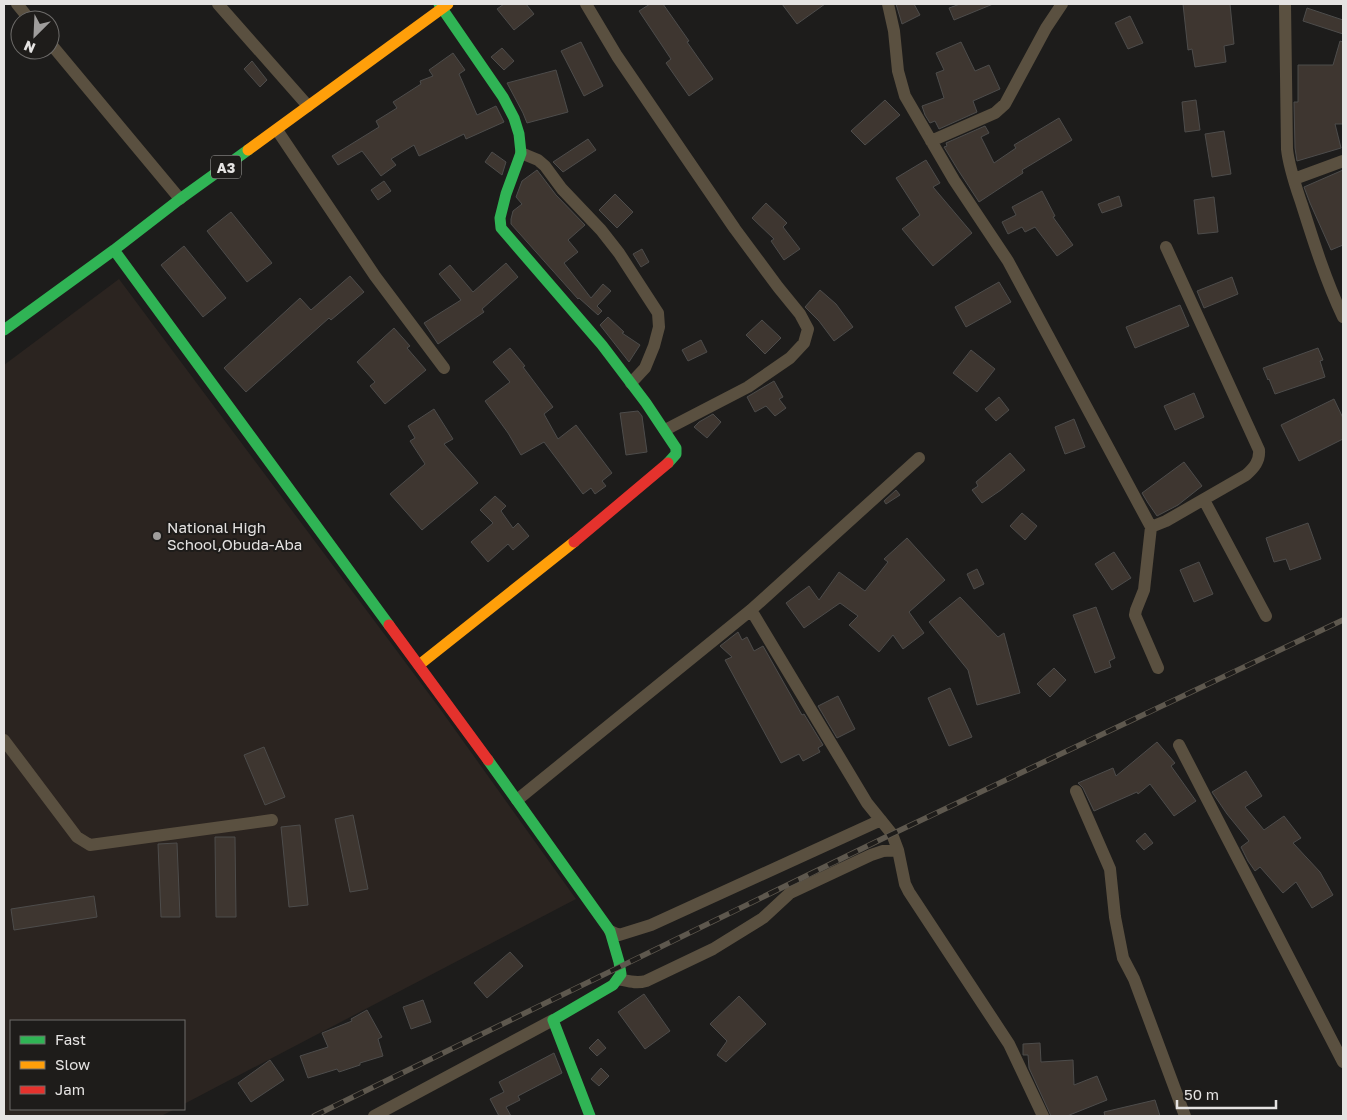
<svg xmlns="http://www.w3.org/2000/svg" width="1347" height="1120" font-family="'Golos Text',sans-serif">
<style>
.built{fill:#2b2420}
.building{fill:#3e3630;stroke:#4d4c4b}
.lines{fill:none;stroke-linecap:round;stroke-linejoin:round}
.street{stroke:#5a5040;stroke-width:12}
.fast{stroke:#30b455;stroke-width:11}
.slow{stroke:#ff9f0a;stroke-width:11}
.jam{stroke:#e5322d;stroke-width:11}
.rail-casing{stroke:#5e584e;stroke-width:5.5}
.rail{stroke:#1e1c1a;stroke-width:4;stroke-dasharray:11;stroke-linecap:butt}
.poi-dot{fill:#9f9d9c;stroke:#1e1c1a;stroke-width:2}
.labels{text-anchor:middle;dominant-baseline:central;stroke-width:4;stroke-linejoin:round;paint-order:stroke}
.shield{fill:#1e1c1a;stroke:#a9a7a6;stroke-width:1}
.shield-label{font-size:14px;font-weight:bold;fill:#e5e3e2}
.poi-label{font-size:15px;fill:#e5e3e2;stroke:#1e1c1a;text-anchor:start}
</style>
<rect width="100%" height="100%" fill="#1d1c1b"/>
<path class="built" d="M119 279 438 706 576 899 184 1104V1021H11V1109H175L161 1116H4V365Z"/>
<path class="building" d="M504 4H526L534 14 514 30 497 9Z
M650 4H663L689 41 687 42 713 79 689 96 666 63 671 59 639 11Z
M782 4H825L797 24Z
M896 4H914L920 15 902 24Z
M960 4H993L954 20 949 8Z
M1183 4H1230L1234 44 1224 46 1226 62 1195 67 1192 49 1188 50Z
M1307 8 1343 20V34L1303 21Z
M1130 16 1143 43 1128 49 1115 23Z
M1340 41 1343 42V124H1335L1341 148 1297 161 1295 148 1294 102H1298V65H1333Z
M581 42 603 86 584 96 561 51Z
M961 42 975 71 989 65 1000 89 973 101 977 112 939 129 935 121 930 123 925 115 922 106 944 98 936 73 944 70 936 53Z
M502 48 514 61 504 70 491 57Z
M453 53 465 70 459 74 477 115 496 106 504 122 466 139 464 134 419 156 414 145 391 159 396 165 381 176 362 151 338 165 332 156 379 127 376 121 397 108 393 102 421 84 420 81 433 76 429 70Z
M252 61 267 80 260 87 244 69Z
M556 70 568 112 527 123 523 113 507 83Z
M885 100 900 115 865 145 851 131Z
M1196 100 1200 130 1185 132 1182 102Z
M1059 118 1072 140 1022 170 1023 173 979 202 958 170 944 147 947 146 946 143 985 126 989 133 981 137 994 163 1016 148 1014 145Z
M1224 131 1231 174 1212 177 1205 134Z
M588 139 596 150 563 172 553 162Z
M492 152 506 162 502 175 485 162Z
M926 160 940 183 933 187 972 233 933 266 902 229 920 215 896 178Z
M537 170 556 195 585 225 568 240 578 252 564 263 591 298 603 284 611 291 597 306 602 311 598 315 579 298 578 299 511 224V219L513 211 522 204 516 197 522 181Z
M1343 170V245L1331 250 1310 203 1304 187Z
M384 181 391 191 378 200 371 190Z
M1042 191 1055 216 1053 217 1073 245 1057 256 1035 227 1025 232 1022 227 1008 234 1002 222 1016 215 1012 207Z
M615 194 633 212 617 228 599 210Z
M1119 196 1122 206 1102 213 1098 204Z
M1214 197 1218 232 1198 234 1194 200Z
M766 203 787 223 783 227 800 249 784 260 771 241 774 239 752 218Z
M231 212 272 263 247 282 207 231Z
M184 246 226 298 203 317 161 265Z
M642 249 649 262 641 267 633 254Z
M506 263 518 277 482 309 484 312 438 344 424 323 461 300 439 274 450 265 473 292Z
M350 276 364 292 331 320 329 318 246 392 224 368 300 298 311 310Z
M1232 277 1238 294 1204 308 1197 291Z
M999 282 1011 302 966 327 955 307Z
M820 290 836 304 853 327 834 341 819 321 805 307Z
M1180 305 1189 326 1135 348 1126 327Z
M608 317 624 332 622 333 640 345 629 362 600 325Z
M762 320 781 338 765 354 746 335Z
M394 328 410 346 407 348 426 370 385 404 370 386 375 382 357 362Z
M701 340 707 352 688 361 682 350Z
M510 348 525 366 523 367 553 407 544 414 558 439 576 425 612 473 602 481 606 486 595 494 591 488 583 494 544 442 521 455 508 433 485 401 510 382 493 362Z
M1318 348 1323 360 1320 361 1325 377 1275 394 1269 379 1268 380 1263 368Z
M971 350 995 369 977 392 953 373Z
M774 381 783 397 779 399 786 408 775 416 766 406 755 412 747 397Z
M1194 393 1204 417 1175 430 1164 406Z
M999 397 1009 410 996 421 985 409Z
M1334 399 1343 418V439L1299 461 1281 425Z
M434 409 453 439 444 444 478 483 422 530 390 494 425 464 410 441 415 438 408 426Z
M638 411 642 416 647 452 626 455 620 413Z
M713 414 721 422 707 438 694 427 699 422Z
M1074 419 1085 447 1065 454 1055 427Z
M1010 453 1025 470 1001 490 982 503 972 490 978 486 976 482Z
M1184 462 1202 486 1178 505 1157 516 1148 503 1142 493Z
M896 490 900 495 886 504 884 501Z
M495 496 506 506 501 511 513 528 518 523 529 536 513 550 508 544 488 562 471 542 493 523 480 510Z
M1022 513 1037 526 1025 540 1010 526Z
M1308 523 1321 559 1290 570 1286 559 1274 562 1266 538Z
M907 538 945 580 909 612 924 633 903 649 893 635 879 652 849 625 858 616 840 603 804 628 786 603 809 586 819 600 839 572 865 591 888 562 884 559Z
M1114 552 1131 578 1112 590 1095 564Z
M1199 562 1213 594 1194 602 1180 570Z
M977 569 984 584 974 589 967 574Z
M960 597 998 637 1004 633 1020 693 977 705 968 670 929 622Z
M1096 607 1115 658 1109 661 1111 667 1095 673 1073 615Z
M738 632 742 640 747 637 754 651 763 646 802 715 804 714 823 745 818 748 820 752 803 761 799 754 781 763 725 660 732 657 720 646Z
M1054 668 1066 680 1050 697 1037 684Z
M950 688 972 737 949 746 928 698Z
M838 696 855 729 837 738 818 706Z
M1157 742 1175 763 1171 766 1196 801 1174 816 1150 784 1138 794 1137 792 1094 811 1083 788 1078 783 1113 768 1116 776Z
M264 747 285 797 265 805 244 755Z
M1246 771 1262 796 1245 807 1264 830 1284 816 1301 838 1293 843 1320 872 1333 895 1312 908 1296 882 1283 893 1260 867 1255 871 1248 861 1241 847 1249 841 1227 814 1212 792Z
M353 815 368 889 350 892 335 819Z
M300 825 308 905 289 907 281 827Z
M1145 833 1153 843 1144 850 1136 841Z
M215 837H235L236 917H216Z
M177 843 180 917H161L158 844Z
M94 896 97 917 14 930 11 909Z
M510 952 523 966 487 998 474 983Z
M644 994 670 1031 645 1049 618 1012Z
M739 996 766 1024 726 1062 717 1055 727 1041 710 1024Z
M423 1000 431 1022 411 1029 403 1007Z
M367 1010 382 1037 378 1039 383 1056 360 1063V1065L339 1072 337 1069 308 1078 300 1056 328 1047 322 1033 352 1021 351 1019Z
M598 1039 606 1048 597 1056 589 1048Z
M1040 1043 1041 1062 1073 1060 1074 1085 1097 1076 1107 1100 1067 1116H1051L1029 1068 1028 1055H1023V1044Z
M554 1053 562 1073 518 1096 520 1100 506 1107 511 1116H499L490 1099 504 1092 499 1082Z
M270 1060 284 1080 251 1102 238 1083Z
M601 1068 609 1076 599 1086 591 1079Z
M1155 1100 1160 1116H1105L1104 1112Z"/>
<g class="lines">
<path class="street" d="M17 4 30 20
M218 4 308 106
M586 4 617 56 683 153 735 229 778 287 800 314 808 329 804 343 790 358 748 387 665 430
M888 4 894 31 898 71 905 96 954 180 1008 261 1151 527 1144 590 1136 610 1135 615 1158 668
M1285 4 1287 149C1289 168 1296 187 1302 205 1314 243 1326 281 1343 317
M50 43 180 199
M277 130 375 276 444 368
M931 141 995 113 1005 104 1046 28 1062 4
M521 153 538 160 545 166 562 189 601 230 619 253 658 313 659 327 654 346 645 368 631 383
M1294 179 1343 161
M1204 500 1266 616
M1151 527 1166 521 1246 475C1254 468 1260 461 1259 450L1166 247
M751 610 867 803 892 834 898 850 905 884 909 892 1009 1044 1043 1116
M4 740 77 837 90 845 272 820
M1179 745 1343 1062
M1076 791 1110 869 1115 917 1123 958 1134 979 1185 1116
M517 800 751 610 919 458
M610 931 619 935 651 925 881 820
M618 979C628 981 636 984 646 981L713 949 763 918 790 893 871 855 883 851 898 850
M374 1116 553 1020"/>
<path class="fast" d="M439 4 503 97 514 118 519 134 521 153 506 194 500 218 501 228 602 345 646 403 676 448V454L668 463
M114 250 389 625
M4 330 114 250 180 199 248 150
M488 760 610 931 619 962 621 974 613 985 553 1020 590 1116"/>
<path class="slow" d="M248 150 448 4
M419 665 574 542"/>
<path class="jam" d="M574 542 668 463
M389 625 488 760"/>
<defs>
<path id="rail" d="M314 1116 892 834 1343 620"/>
</defs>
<use href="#rail" class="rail-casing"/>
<use href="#rail" class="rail"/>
</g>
<circle class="poi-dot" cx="157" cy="536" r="5"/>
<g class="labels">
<rect class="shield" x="211" y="155.5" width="30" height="23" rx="4"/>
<g class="shield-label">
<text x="226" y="167">A3</text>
</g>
<g class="poi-label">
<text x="167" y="527">National High<tspan x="167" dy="17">School,Obuda-Aba</tspan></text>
</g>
</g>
<rect width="1347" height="1120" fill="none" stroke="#e5e3e2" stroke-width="10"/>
<rect x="10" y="1020" width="175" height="90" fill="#1e1c1a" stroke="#6e6c6a"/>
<rect x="20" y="1036" width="25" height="8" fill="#30b455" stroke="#6e6c6a"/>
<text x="55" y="1045" font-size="15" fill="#e5e3e2">Fast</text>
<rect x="20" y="1061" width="25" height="8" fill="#ff9f0a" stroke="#6e6c6a"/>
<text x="55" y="1070" font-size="15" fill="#e5e3e2">Slow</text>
<rect x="20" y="1086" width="25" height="8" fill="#e5322d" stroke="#6e6c6a"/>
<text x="55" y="1095" font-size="15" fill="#e5e3e2">Jam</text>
<g transform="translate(35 35) rotate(204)"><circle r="24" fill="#1e1c1a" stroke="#6e6c6a"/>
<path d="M0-4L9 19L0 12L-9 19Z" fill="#9f9d9c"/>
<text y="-8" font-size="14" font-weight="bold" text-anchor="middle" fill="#e5e3e2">N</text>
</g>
<path d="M1177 1100v8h99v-8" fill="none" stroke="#e5e3e2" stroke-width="2.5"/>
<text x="1184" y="1100" font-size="15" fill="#e5e3e2" stroke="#1e1c1a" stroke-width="4" paint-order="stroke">50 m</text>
</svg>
